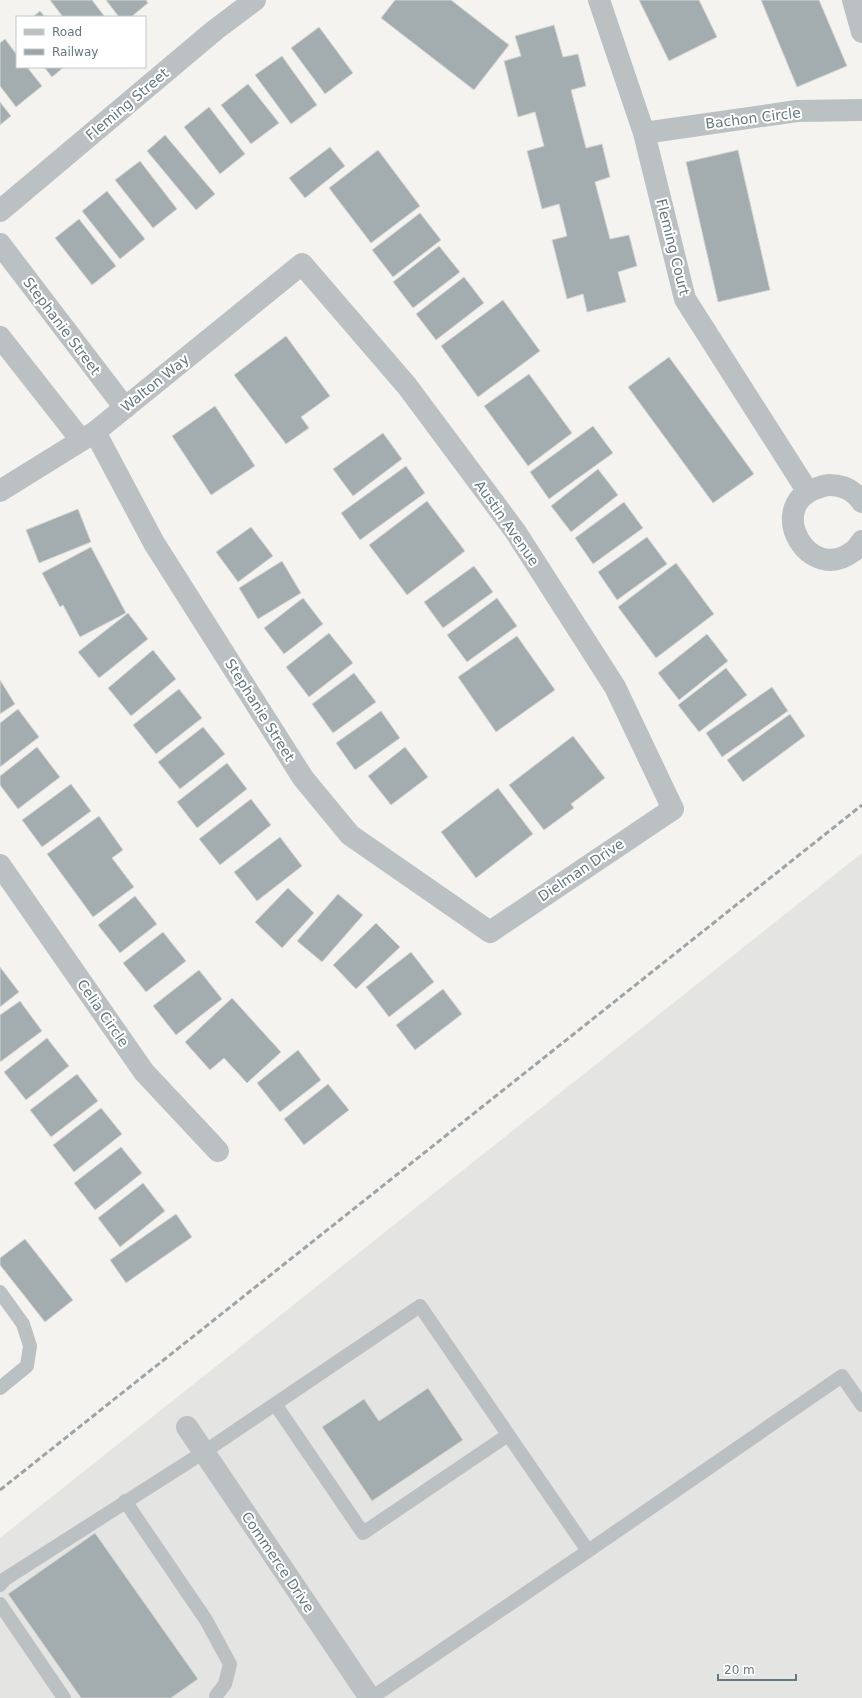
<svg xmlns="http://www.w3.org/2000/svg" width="862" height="1698" font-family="'DejaVu Sans',sans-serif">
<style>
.built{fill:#e4e5e3}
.building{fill:#a3acaf;stroke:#d5d5d3}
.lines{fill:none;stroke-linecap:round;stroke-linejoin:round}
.service{stroke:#bbc0c2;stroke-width:14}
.minor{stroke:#bbc0c2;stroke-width:22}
.rail{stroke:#9da4a8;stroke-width:3;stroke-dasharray:6 3;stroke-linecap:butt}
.labels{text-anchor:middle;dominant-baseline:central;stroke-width:4;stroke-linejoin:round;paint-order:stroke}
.street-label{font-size:14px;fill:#65777f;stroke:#fff}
</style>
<rect width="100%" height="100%" fill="#f4f3f0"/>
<path class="built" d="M862 853V1698H0V1538Z"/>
<path class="building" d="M50 0H92L105 17H63Z
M106 0H146L148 3 131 17H119Z
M395 0H451L509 45 474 90 381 18Z
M639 0H699L717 37 669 61Z
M761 0H819L847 66 797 87Z
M40 11 45 17H33Z
M554 25 563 57 578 54 586 86 571 90 586 148 602 144 610 177 595 182 610 239 629 235 637 266 618 272 626 302 587 312 583 294 567 299 552 240 567 236 559 204 542 209 527 151 544 146 535 112 518 117 504 61 521 56 515 36Z
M319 27 353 73 325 94 291 48Z
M5 39 17 55V67H27L42 86 16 107 0 86V43Z
M282 56 317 105 291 124 255 75Z
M44 67H64L52 77Z
M248 84 279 123 251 144 221 105Z
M0 102 11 116 0 125Z
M209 107 245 154 220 174 184 127Z
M165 135 215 194 196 210 147 151Z
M330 147 345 166 305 198 289 178Z
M378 150 420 206 371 243 329 188Z
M738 150 770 290 718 302 686 162Z
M140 161 177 209 153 228 115 180Z
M107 191 145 239 120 259 82 211Z
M420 213 441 240 393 277 372 250Z
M79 219 116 266 92 285 55 238Z
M439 246 460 272 413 308 393 282Z
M464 277 484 303 436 340 416 314Z
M503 300 540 351 478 397 441 346Z
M286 336 330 396 301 417 309 428 286 444 234 375Z
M669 357 754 474 713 503 628 387Z
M529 374 572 433 528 466 484 406Z
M215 406 255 466 211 495 172 436Z
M593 426 613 453 549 499 530 472Z
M383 433 402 459 353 496 333 469Z
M406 466 425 493 360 540 341 513Z
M598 469 618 495 571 532 551 506Z
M427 501 465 551 407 595 369 545Z
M624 502 643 528 593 564 575 538Z
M78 509 91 542 39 563 26 530Z
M251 527 273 556 238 582 216 552Z
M647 537 667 564 617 600 598 572Z
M91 547 126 613 80 637 63 605 60 607 42 573Z
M282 561 301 593 258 619 239 588Z
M676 563 714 614 656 658 618 607Z
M474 566 493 592 443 628 424 602Z
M303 598 323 624 284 654 264 628Z
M497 598 517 626 467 662 447 635Z
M128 613 148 639 99 678 78 652Z
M329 633 353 663 309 697 286 667Z
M707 634 728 661 679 700 658 673Z
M517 636 555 690 496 732 458 677Z
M153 650 176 679 131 716 108 688Z
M726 668 747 695 699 732 678 705Z
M354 673 376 702 333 733 312 704Z
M0 680 15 704 0 714Z
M772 687 788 711 722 757 706 733Z
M179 689 202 718 156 754 133 725Z
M18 709 39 737 0 767V723Z
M381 711 400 738 355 770 336 743Z
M790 714 805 736 743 782 727 760Z
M203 727 225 754 180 789 158 762Z
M573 736 605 778 571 804 574 808 544 830 509 785Z
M37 747 60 777 18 809 0 785V776Z
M405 747 428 777 391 805 368 776Z
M227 763 247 789 197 828 177 802Z
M71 784 91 811 42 847 22 820Z
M498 788 533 834 476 878 441 832Z
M251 799 271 825 220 865 199 839Z
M99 816 123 850 112 858 134 887 93 917 47 854Z
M280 837 302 866 257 901 234 872Z
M288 888 314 913 282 948 255 922Z
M338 894 363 915 322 962 297 941Z
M135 896 157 924 120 953 98 925Z
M376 923 400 947 356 989 333 965Z
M163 932 186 961 146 992 123 963Z
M411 952 434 982 389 1017 366 987Z
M0 967 19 992 0 1007Z
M199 970 222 999 176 1035 153 1006Z
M443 989 462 1014 415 1050 396 1025Z
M232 998 281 1052 247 1083 224 1058 210 1070 185 1042Z
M20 1001 42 1031 0 1062V1015Z
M47 1038 69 1066 26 1100 4 1072Z
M298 1050 321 1080 280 1112 257 1083Z
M77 1074 98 1101 51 1137 30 1110Z
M328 1084 349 1110 304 1145 284 1119Z
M101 1108 122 1134 74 1172 53 1145Z
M121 1147 142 1173 95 1210 74 1183Z
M143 1183 165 1211 120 1247 98 1218Z
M176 1214 192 1237 126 1283 110 1260Z
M25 1239 73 1300 45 1322 0 1265V1258Z
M428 1388 463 1440 372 1501 322 1427 364 1399 379 1421Z
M95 1533 198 1679 171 1698H81L8 1594Z"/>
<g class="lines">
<path class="service" d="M0 1292 23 1324 30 1346 27 1366 0 1388
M275 1404 363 1533 508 1435
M125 1501 206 1620 230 1664 225 1684 216 1696
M0 1585 5 1579 204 1452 420 1306 588 1551
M0 1604 64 1698
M371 1698 588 1551 842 1376 862 1405"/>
<path class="minor" d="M599 0 644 133 685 299 808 492
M853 0 862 32
M644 133 797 111 862 110
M0 211 215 30 255 0
M0 244 125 408
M0 337 81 440
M0 491 95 432 302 264 407 386 515 531 615 687 673 809 490 932 350 835 303 778 154 543 95 432
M862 502C854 490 843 485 829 485 824 485 819 488 814 489 766 509 809 584 852 552 856 550 859 545 862 541
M0 865 144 1072 218 1151
M187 1427 370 1698"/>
<path class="rail" d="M0 1490 862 805"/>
</g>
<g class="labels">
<g class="street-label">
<text transform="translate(127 104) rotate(-40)">Fleming Street</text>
<text transform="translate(753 118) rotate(-7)">Bachon Circle</text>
<text transform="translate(673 247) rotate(76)">Fleming Court</text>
<text transform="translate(62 326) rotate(53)">Stephanie Street</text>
<text transform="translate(155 383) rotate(-39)">Walton Way</text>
<text transform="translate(507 523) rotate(55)">Austin Avenue</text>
<text transform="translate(260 710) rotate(58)">Stephanie Street</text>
<text transform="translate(581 870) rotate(-34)">Dielman Drive</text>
<text transform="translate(103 1013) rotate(55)">Celia Circle</text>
<text transform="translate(278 1562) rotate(56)">Commerce Drive</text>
</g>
</g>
<rect x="16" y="16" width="130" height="52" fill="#ffffff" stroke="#c1c9cc"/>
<rect x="24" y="29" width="20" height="6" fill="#bbc0c2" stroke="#c1c9cc"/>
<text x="52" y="36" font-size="12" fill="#65777f">Road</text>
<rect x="24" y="49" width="20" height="6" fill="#9da4a8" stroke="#c1c9cc"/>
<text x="52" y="56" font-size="12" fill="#65777f">Railway</text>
<path d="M718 1674v6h78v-6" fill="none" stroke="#65777f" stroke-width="2"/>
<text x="724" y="1674" font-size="12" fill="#65777f" stroke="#ffffff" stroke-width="3" paint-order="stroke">20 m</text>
</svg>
